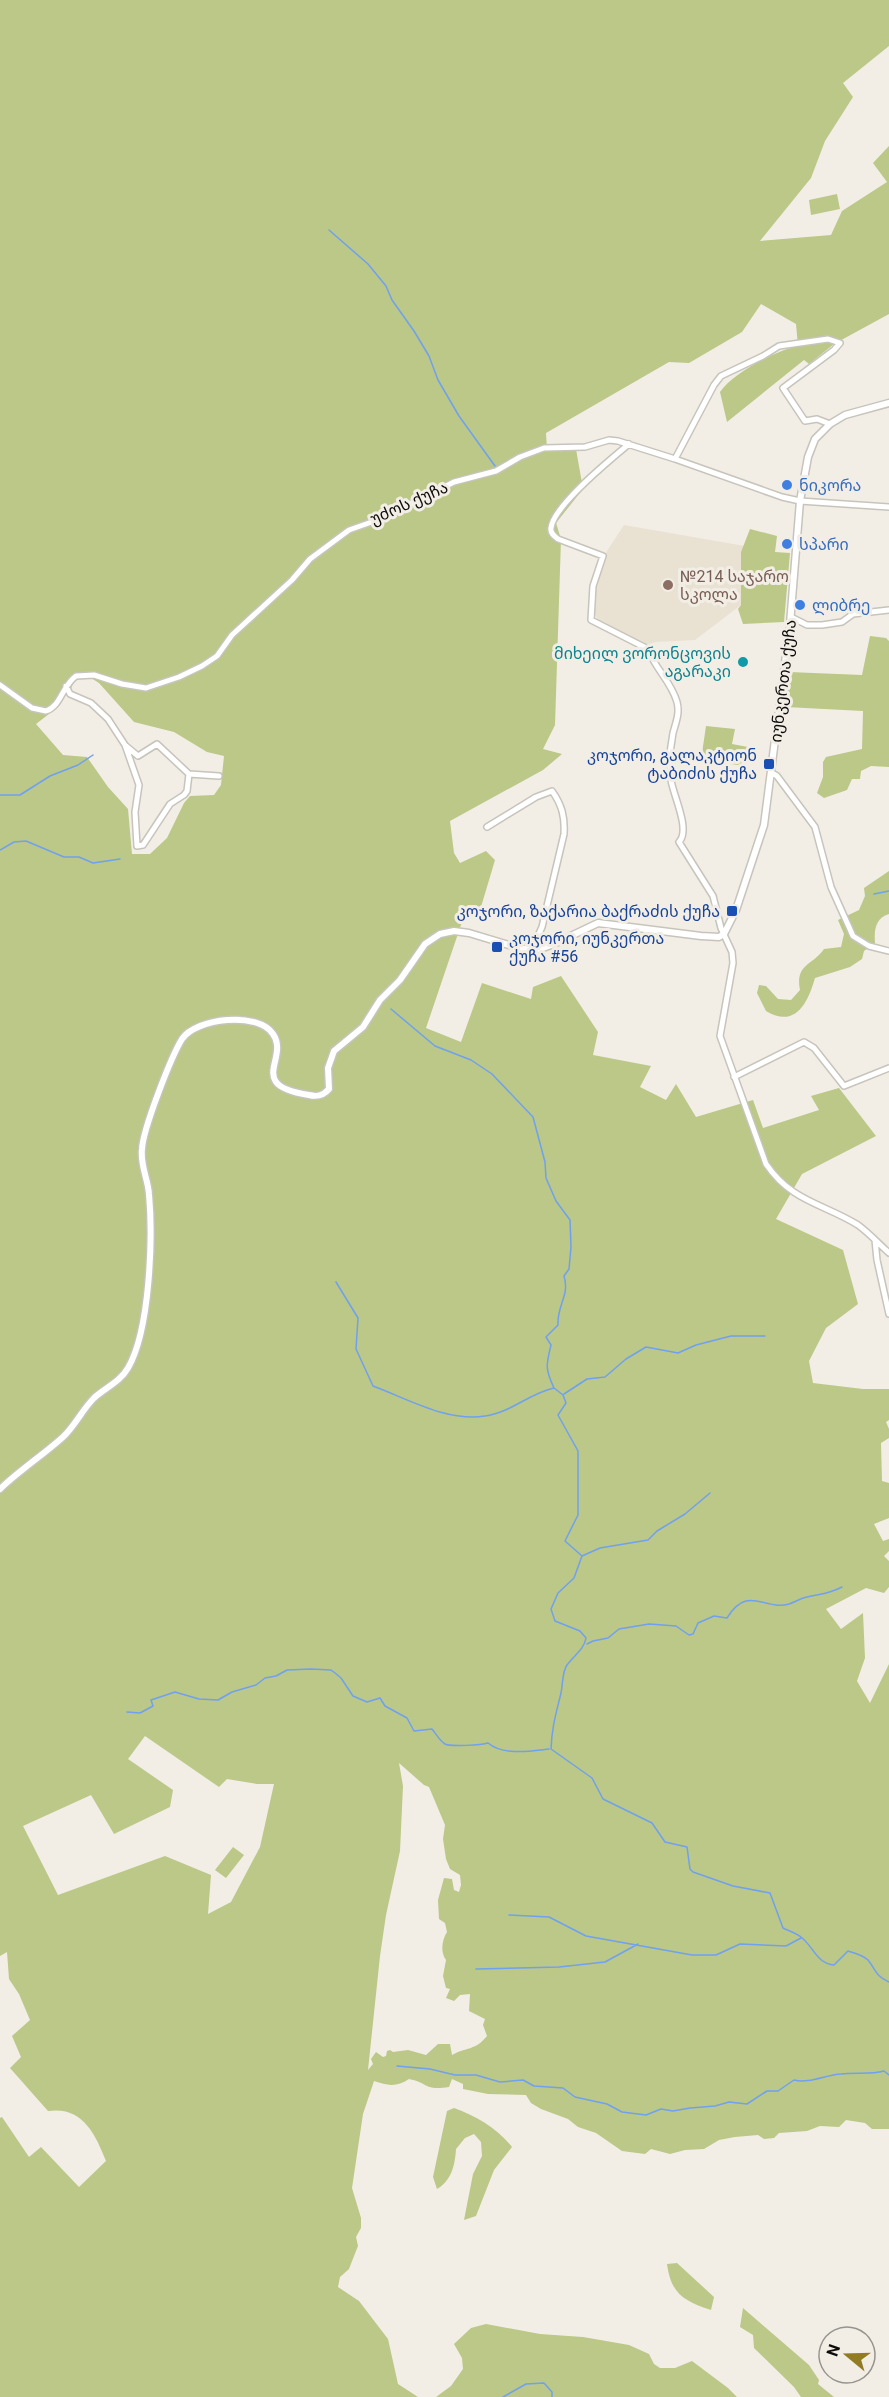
<svg xmlns="http://www.w3.org/2000/svg" width="889" height="2397" font-family="Roboto,'Noto Sans Georgian',sans-serif">
<style>
.built{fill:#e9e2d3}
.green{fill:#bbc887;fill-rule:evenodd}
.lines{fill:none;stroke-linecap:round;stroke-linejoin:round}
.stream{stroke:#70a0f0;stroke-width:1.5}
.minor-casing{stroke:#c7c4bc;stroke-width:8}
.major-casing{stroke:#c7c4bc;stroke-width:9}
.minor{stroke:#fff;stroke-width:5}
.major{stroke:#fff;stroke-width:6}
.shop-dot{fill:#3f7fe0;stroke:#f2eee6;stroke-width:2}
.education-dot{fill:#8d6e63;stroke:#f2eee6;stroke-width:2}
.culture-dot{fill:#0f9aa8;stroke:#f2eee6;stroke-width:2}
.transit-dot{fill:#1a4fb4;stroke:#f2eee6;stroke-width:2}
.labels{text-anchor:middle;dominant-baseline:central;stroke-width:6;stroke-linejoin:round;paint-order:stroke}
.shop-label{font-size:16px;fill:#366cbe;stroke:#f2eee6;text-anchor:start}
.street-label{font-size:16px;fill:#0d0c0a;stroke:#f2eee6}
.education-label{font-size:16px;fill:#785e54;stroke:#f2eee6;text-anchor:start}
.culture-label{font-size:16px;fill:#0d838f;stroke:#f2eee6;text-anchor:end}
.transit-label{font-size:16px;fill:#164399;stroke:#f2eee6;text-anchor:end}
</style>
<rect width="100%" height="100%" fill="#f2eee6"/>
<path class="built" d="M624 525 745 546 741 551V605L695 640 656 642 646 645 598 619 592 611 595 577 607 551Z"/>
<path class="green" d="M0 0H889V46L843 83 853 97 825 141 811 178 760 241 831 235 842 211 887 182 873 163 889 146V314L834 344 809 364 804 360 727 422 720 392C733 373 775 351 798 346L796 324 761 304 742 332 689 363 669 362 546 433 547 450 576 449 583 489 556 523 561 539 555 725 543 749 562 754 543 770 450 821 454 853 460 863 486 851 495 860 478 917 464 916 426 1028 461 1042 482 983 531 999 533 987 561 976 598 1032 593 1055 651 1066 640 1087 666 1100 676 1084 696 1117 753 1100 763 1128 819 1110 811 1096 839 1088 876 1136 802 1174 776 1219 843 1250 858 1304 826 1328 809 1361 813 1383 863 1389H889V1420L886 1422 889 1429V1438L881 1443 882 1481 889 1483V1518L874 1524 883 1541 889 1539V1551L884 1556 889 1561V1587L884 1593 866 1588 826 1609 841 1629 863 1613 865 1658 857 1681 870 1703 889 1664V2129H872L865 2123 846 2120 839 2127 820 2126 807 2131 779 2133 774 2138 764 2139 758 2135 735 2137 719 2140 704 2149 685 2150 670 2154 651 2149 645 2154 622 2151 596 2133 578 2127 568 2119 541 2109 531 2103 526 2095 488 2094 463 2089V2084L452 2079 449 2087C424 2091 429 2083 409 2079 397 2087 388 2086 374 2081L363 2114 352 2188 361 2218V2228L356 2237 358 2246 354 2256 349 2269 340 2277 338 2287 359 2301 388 2339 398 2384 418 2397H0V2118L2 2117 29 2157 41 2147 79 2187 106 2161C95 2133 82 2106 48 2111L10 2068 21 2057 12 2036 30 2020 19 1994 9 1979 7 1952 0 1956ZM88 676 99 683 134 722 174 732 207 752 224 756 221 785 214 795 190 796 184 803 167 838 150 854H132L128 809 108 787 87 757 63 755 36 724 58 707 65 693 70 691 75 679ZM145 1736 219 1787 227 1779 257 1784H274L260 1847 231 1902 208 1914 211 1875 165 1856 58 1895 23 1826 91 1795 114 1834 170 1807 173 1790 128 1759ZM399 1763 424 1785 429 1787 445 1825 443 1839 446 1859 450 1869 460 1875 461 1885 459 1892 454 1890 452 1879 444 1878 438 1900 439 1919 445 1923 447 1932C442 1940 440 1952 446 1960L443 1976 446 1988 450 1989 446 1998 454 2001 460 1995 470 1994 469 2011 485 2019 483 2025 487 2036C475 2051 466 2047 452 2055L450 2044H438L426 2055 408 2050 393 2052 390 2050 387 2051 386 2056 383 2057 376 2052 371 2059 373 2064 368 2070 380 1956 386 1915 400 1851 403 1786Z
M837 194 840 209 811 215 809 200Z
M750 529 777 536 775 552 790 553 784 622 743 624 738 609 741 605V552Z
M870 636 886 638 889 641V767L871 766 861 771 860 779H852L847 790 824 798 817 793 823 777V762L826 757 862 749 863 711 786 707 789 672 862 675Z
M706 726 735 729 732 744 748 747 746 766 701 760Z
M889 871V914C875 918 874 931 875 943L864 951 862 959 850 967 815 978C808 1002 796 1029 766 1011L757 993 759 985 766 986 778 999 791 1000 800 990C795 964 812 966 824 949L841 947 844 934 838 920 859 910 865 896 864 888Z
M233 1847 244 1855 226 1878 215 1870Z
M454 2108C476 2116 497 2128 512 2147L494 2170 476 2216 464 2220 473 2174 482 2156 481 2142 474 2134 465 2138 456 2149C455 2166 451 2181 437 2189L433 2177 447 2111Z
M677 2263 714 2297 711 2310C684 2301 671 2294 667 2264Z
M743 2308 809 2365 819 2380 818 2384 834 2397H801L794 2387 754 2348 753 2335 740 2327Z
M486 2324 540 2334 583 2337 629 2345 649 2354 654 2364 660 2368H675L692 2361 728 2388 737 2397H436L451 2386 463 2369 462 2358 454 2344 471 2328Z"/>
<g class="lines">
<path class="stream" d="M329 230 368 264 386 286 392 300 414 331 429 356 438 380 459 416 495 466
M0 795H20L50 776 78 765 93 755
M0 850 14 842 26 841 64 857H79L93 863 120 859
M874 894 889 891
M391 1009 435 1046 471 1060 492 1074 533 1117 545 1162 546 1178 556 1201 570 1220 571 1247 569 1269 564 1276C570 1296 557 1304 558 1325L546 1337 551 1345C546 1365 545 1369 554 1388
M336 1282 358 1318 356 1349 373 1386C408 1399 447 1422 485 1416 510 1413 530 1393 554 1388L563 1395 566 1403 558 1415 578 1451V1515L565 1541 582 1556 574 1578 558 1593 551 1609 555 1621 580 1631 586 1638C584 1650 574 1655 567 1665 562 1672 563 1684 561 1693 556 1714 552 1726 551 1749L592 1778 603 1799 652 1823 665 1842 687 1847 690 1869 693 1872 733 1886 770 1893 783 1928C789 1931 796 1933 801 1937 813 1946 817 1964 834 1965L848 1951C855 1953 863 1955 868 1960 877 1971 874 1975 889 1982
M564 1394 587 1379 605 1377 626 1359 646 1347 678 1353 696 1345 731 1336H765
M582 1556 600 1548 648 1540 657 1531 685 1514 710 1493
M587 1644 593 1641 608 1638 619 1629 649 1624 676 1626 689 1635 693 1634 698 1623 714 1616 727 1618C748 1584 764 1611 789 1604 795 1602 801 1598 807 1597 823 1593 826 1595 842 1587
M127 1712 140 1713 153 1706 151 1700 175 1692 199 1699 218 1700 232 1692 256 1685 265 1678 276 1676 287 1670 311 1669 331 1670 335 1673 341 1678 353 1696 367 1702 380 1698 385 1706 407 1718 414 1731 432 1729C436 1734 440 1741 445 1744 450 1747 482 1745 488 1743 503 1756 531 1751 549 1749
M509 1915 549 1917 586 1936 692 1955H716L740 1944 786 1946 801 1938
M476 1969 559 1967 605 1962 638 1944
M397 2066 430 2069 455 2075H476L500 2082 523 2080 534 2086 563 2088 575 2097 607 2104 622 2112 646 2115 661 2109 673 2111 690 2108 715 2106 729 2102 747 2104 767 2091H778L794 2080C809 2084 825 2075 841 2074 856 2072 869 2075 884 2071L889 2075
M503 2397 526 2384 544 2383 552 2392V2397"/>
<defs>
<path id="minor" d="M629 444C611 459 553 506 551 528 550 533 554 536 558 539L603 556 593 586 591 620 648 649C655 669 671 681 677 702 680 713 676 722 673 733 670 748 669 765 671 780 673 795 691 830 679 842L713 896 721 928 732 952 733 963 720 1036 766 1164C792 1202 822 1203 858 1225 869 1233 879 1244 889 1253
M675 459 714 385 721 376 763 356 779 346 828 339 840 343 834 350 783 388 805 421 817 419 830 424
M791 617 807 625H822L842 622 853 614 889 610
M0 685 32 708 46 711C61 706 62 686 76 676L94 675 122 684 146 688 179 677 202 666 217 656 232 635 292 580 310 559 349 530 383 518 454 482 496 471 520 457 544 448 585 447 609 440 618 441 675 459 782 497 800 501 889 507
M66 686 70 694 91 703 108 719 125 745 139 785 135 812 137 846 143 845 170 804 184 795 187 791 189 774
M126 746 138 756 157 744 189 774 219 776
M772 773 777 776 815 827 831 887 853 936 869 946 889 951
M487 827 536 797 552 791C562 805 565 817 564 834L542 927 532 949
M734 1077 804 1042 814 1048 844 1086 889 1068
M875 1240 877 1260 889 1314"/>
<path id="major" d="M0 1489C20 1470 43 1455 63 1437 75 1426 82 1410 94 1398 105 1388 120 1382 128 1368 150 1330 153 1238 149 1194 148 1179 140 1165 142 1149 143 1129 171 1057 182 1039 196 1018 258 1011 273 1034 290 1059 245 1085 309 1095 317 1097 323 1096 329 1089L328 1068 334 1051 363 1027 380 1000 400 980 425 944 440 934 454 931 469 933 522 949H540L554 944 598 923 701 936 719 937 724 934 736 910 764 825 790 624 800 501 808 457 815 439 830 424 845 415 889 403"/>
</defs>
<use href="#minor" class="minor-casing"/>
<use href="#major" class="major-casing"/>
<use href="#minor" class="minor"/>
<use href="#major" class="major"/>
</g>
<g class="shop-dot">
<circle cx="787" cy="485" r="6"/>
<circle cx="787" cy="544" r="6"/>
<circle cx="800" cy="605" r="6"/>
</g>
<circle class="education-dot" cx="668" cy="585" r="6"/>
<circle class="culture-dot" cx="743" cy="662" r="6"/>
<g class="transit-dot">
<rect x="763" y="758" width="12" height="12" rx="3"/>
<rect x="726" y="905" width="12" height="12" rx="3"/>
<rect x="491" y="941" width="12" height="12" rx="3"/>
</g>
<g class="labels">
<g class="shop-label">
<text x="799" y="485">ნიკორა</text>
<text x="799" y="544">სპარი</text>
<text x="812" y="605">ლიბრე</text>
</g>
<g class="street-label">
<text transform="translate(409 503) rotate(-24)">უძოს ქუჩა</text>
<text transform="translate(783 681) rotate(-83)">იუნკერთა ქუჩა</text>
</g>
<g class="education-label">
<text x="680" y="576">№214 საჯარო<tspan x="680" dy="18">სკოლა</tspan></text>
</g>
<g class="culture-label">
<text x="731" y="653">მიხეილ ვორონცოვის<tspan x="731" dy="18">აგარაკი</tspan></text>
</g>
<g class="transit-label">
<text x="757" y="755">კოჯორი, გალაკტიონ<tspan x="757" dy="18">ტაბიძის ქუჩა</tspan></text>
<text x="720" y="911">კოჯორი, ზაქარია ბაქრაძის ქუჩა</text>
<text x="509" y="938" text-anchor="start">კოჯორი, იუნკერთა<tspan x="509" dy="18">ქუჩა #56</tspan></text>
</g>
</g>
<g transform="translate(847 2355) rotate(289)"><circle r="28" fill="#f2eee6" stroke="#96948e" stroke-width="1.5"/>
<path d="M0-4.5L10 22L0 15L-10 22Z" fill="#927c23"/>
<text y="-9" font-size="16" font-weight="bold" text-anchor="middle" fill="#0d0c0a">N</text>
</g>
</svg>
